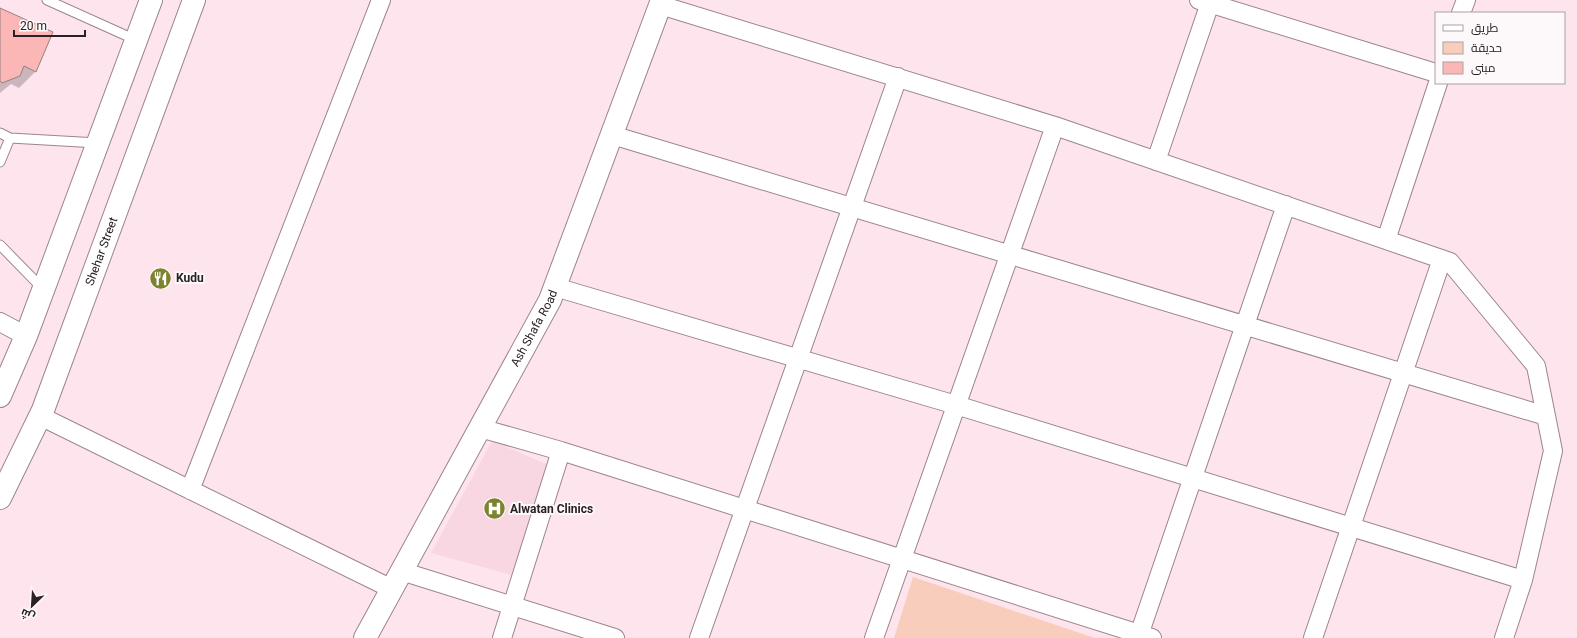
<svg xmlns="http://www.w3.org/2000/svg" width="1577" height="638" font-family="Roboto,Cairo,sans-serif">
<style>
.built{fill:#f9d7e2}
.green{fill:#f8cdbb}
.shadow{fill:#0003}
.building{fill:#fab7b6;stroke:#988080}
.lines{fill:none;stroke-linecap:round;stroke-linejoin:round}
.lane-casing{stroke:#9c858c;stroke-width:11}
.street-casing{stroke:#9c858c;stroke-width:20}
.secondary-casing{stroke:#9c858c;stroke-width:24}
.primary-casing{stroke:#9c858c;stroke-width:24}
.lane{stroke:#fff;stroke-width:9}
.street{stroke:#fff;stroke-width:18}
.secondary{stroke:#fff;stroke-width:22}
.primary{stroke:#fff;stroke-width:22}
.labels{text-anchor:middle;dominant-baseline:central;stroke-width:4;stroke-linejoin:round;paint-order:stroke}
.street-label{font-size:12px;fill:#2a2123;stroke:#fdf8f9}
.poi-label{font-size:12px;font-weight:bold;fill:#2a2123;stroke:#fdf8f9;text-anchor:start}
</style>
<rect width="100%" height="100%" fill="#fee4ec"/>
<path class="built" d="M492 441 551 466 512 575 431 553Z"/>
<path class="green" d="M913 577 1095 638H894Z"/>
<path class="shadow" d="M0 9 52 33 35 72 19 88 11 84 0 93Z"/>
<path class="building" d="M0 8 53 32 36 72 24 66 20 76 2 83 0 81Z"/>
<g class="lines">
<defs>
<path id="lane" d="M47 0 136 40
M0 133 10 138
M0 162 10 138 98 143
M0 245 43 289"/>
<path id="street" d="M1199 0 1436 73
M660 5 1055 126 1450 262 1536 366 1553 451 1523 580 1504 638
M1461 13 1466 0
M612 135 1546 416
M1156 161 1211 0
M1386 240 1438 83
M555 287 956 405 1523 580
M0 322 26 336
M40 416 392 589
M480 428 561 451 1152 638
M190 490 381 0
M401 571 615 638
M502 638 561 451
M699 638 898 77
M874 638 1055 126
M1138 638 1286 205
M1313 638 1442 259"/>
<g id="secondary">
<path id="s1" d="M365 638 550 300 662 0"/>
</g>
<g id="primary">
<path d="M0 396 26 336 151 0"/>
<path id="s2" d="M0 498 43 410 194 0"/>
</g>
</defs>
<use href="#lane" class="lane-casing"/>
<use href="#street" class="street-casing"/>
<use href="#secondary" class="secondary-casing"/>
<use href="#primary" class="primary-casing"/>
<use href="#lane" class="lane"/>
<use href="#street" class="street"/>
<use href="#secondary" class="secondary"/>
<use href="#primary" class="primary"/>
</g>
<defs>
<symbol id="restaurant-disc" viewBox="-11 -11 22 22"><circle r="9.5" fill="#7c822e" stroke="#fdf8f9"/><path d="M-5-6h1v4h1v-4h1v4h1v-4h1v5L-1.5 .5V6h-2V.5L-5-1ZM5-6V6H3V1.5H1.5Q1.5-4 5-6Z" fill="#fff"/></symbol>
<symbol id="hospital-disc" viewBox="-11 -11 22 22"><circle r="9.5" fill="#7c822e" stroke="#fdf8f9"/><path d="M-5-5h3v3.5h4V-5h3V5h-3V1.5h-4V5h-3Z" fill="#fff"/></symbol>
</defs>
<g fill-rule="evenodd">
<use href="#restaurant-disc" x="148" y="266" width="25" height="25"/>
<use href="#hospital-disc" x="482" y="496" width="25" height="25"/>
</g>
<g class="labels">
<g class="street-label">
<text stroke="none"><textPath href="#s2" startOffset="267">Shehar Street</textPath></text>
<text stroke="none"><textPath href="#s1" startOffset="353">Ash Shafa Road</textPath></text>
</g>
<g class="poi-label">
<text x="176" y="278">Kudu</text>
<text x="510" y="509">Alwatan Clinics</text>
</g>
</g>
<rect x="1435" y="12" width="130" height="72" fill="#fdf8f9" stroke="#a9a2a3"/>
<rect x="1443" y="25" width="20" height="6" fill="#ffffff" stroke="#a9a2a3"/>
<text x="1471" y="32" font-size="12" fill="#2a2123">طريق</text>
<rect x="1443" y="42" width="20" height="12" fill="#f8cdbb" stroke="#a9a2a3"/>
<text x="1471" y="52" font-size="12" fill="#2a2123">حديقة</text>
<rect x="1443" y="62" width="20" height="12" fill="#fab7b6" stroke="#a9a2a3"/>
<text x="1471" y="72" font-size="12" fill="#2a2123">مبنى</text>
<g transform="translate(32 606) rotate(205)" stroke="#fdf8f9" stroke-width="3" paint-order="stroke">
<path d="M0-3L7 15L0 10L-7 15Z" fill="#2a2123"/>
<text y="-6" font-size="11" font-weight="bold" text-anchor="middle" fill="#2a2123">ش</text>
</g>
<path d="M14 30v6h71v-6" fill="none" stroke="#2a2123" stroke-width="2"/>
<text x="20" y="30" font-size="12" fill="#2a2123" stroke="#fdf8f9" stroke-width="3" paint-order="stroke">20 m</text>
</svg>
